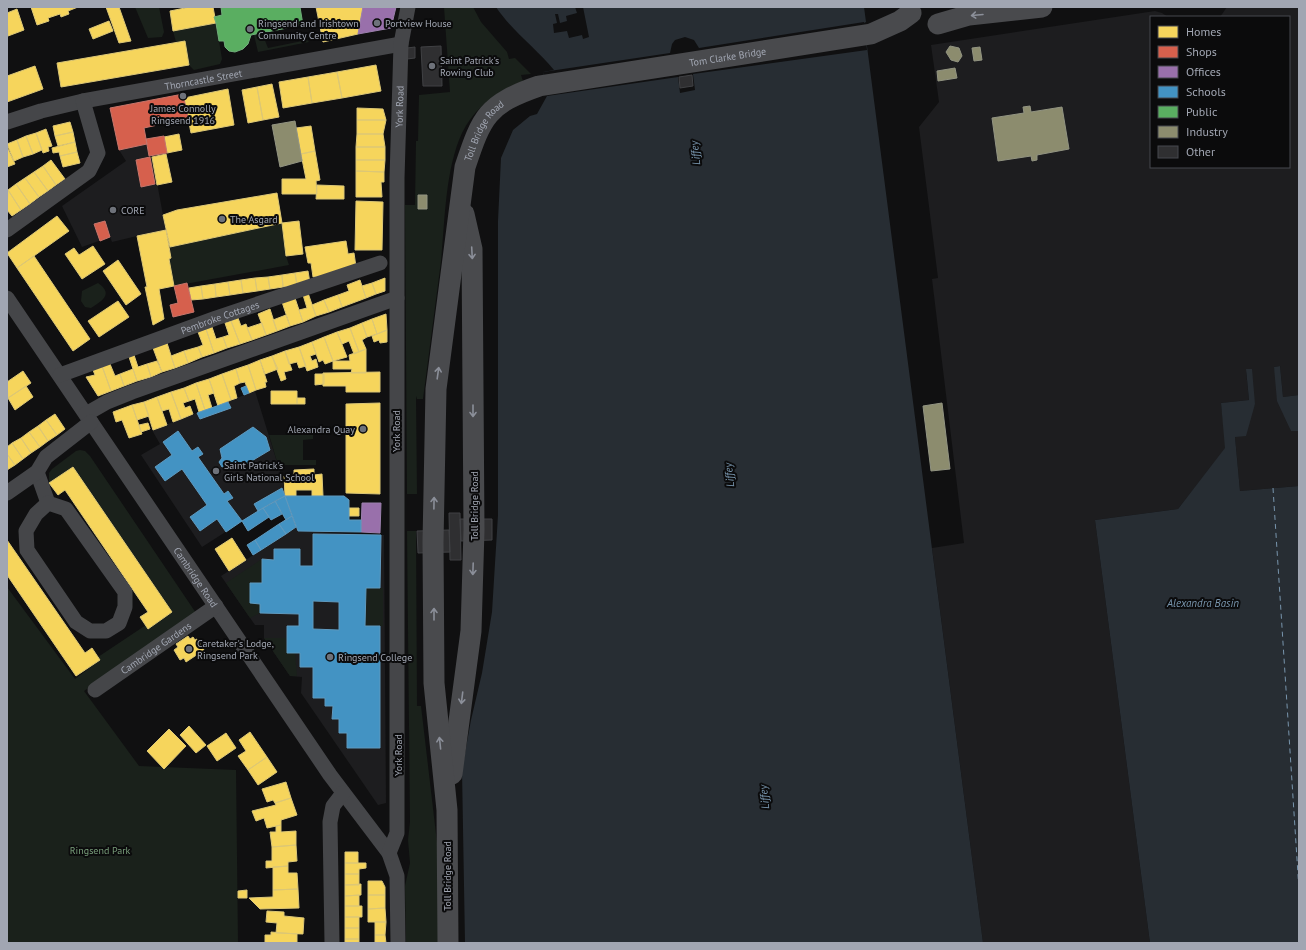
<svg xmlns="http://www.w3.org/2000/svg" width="1306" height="950" font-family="'PT Sans',sans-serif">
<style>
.built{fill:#1d1d1f}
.green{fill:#1a211b}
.water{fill:#272d33}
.pier{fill:#101011}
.homes{fill:#f6d55c;stroke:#dcc776}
.shops{fill:#d6604d;stroke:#c6756b}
.offices{fill:#9970ab;stroke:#9b80ad}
.schools{fill:#4393c3;stroke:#5f99be;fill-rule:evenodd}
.public{fill:#5aae61;stroke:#6fac79}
.industry{fill:#8c8c6e;stroke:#929482}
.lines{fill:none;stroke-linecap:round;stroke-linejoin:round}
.ferry{stroke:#7895ad;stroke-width:1;stroke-dasharray:5 4;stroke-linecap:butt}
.building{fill:#2f2f31;stroke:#404144}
.minor{stroke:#454649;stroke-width:15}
.secondary{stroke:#494a4d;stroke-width:21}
.oneway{stroke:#8b8f99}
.poi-dot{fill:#6e727a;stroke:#0b0b0c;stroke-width:1.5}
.labels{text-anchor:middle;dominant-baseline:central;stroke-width:4;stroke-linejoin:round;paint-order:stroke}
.poi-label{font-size:10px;fill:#a1a6b2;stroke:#0b0b0c;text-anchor:start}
.street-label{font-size:10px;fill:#a1a6b2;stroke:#0b0b0c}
.park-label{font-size:10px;fill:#789d7a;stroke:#0b0b0c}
.water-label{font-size:11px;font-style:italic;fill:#7895ad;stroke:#0b0b0c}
</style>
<rect width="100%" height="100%" fill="#101011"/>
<path class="built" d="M1227 7H1299V395L1283 397 1280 366 1274 367 1291 431H1299V486L1240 491 1235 437 1255 404 1246 370 1249 400 1221 403 1226 448 1178 509 1095 520 1150 943H983L932 548 964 543 932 279 938 278 919 127 939 102 931 45 1155 11 1162 13 1168 17H1151V167H1289V17H1220Z
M183 94 189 122 172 125 171 122 144 128 149 156H152L171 258 169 259 174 286 159 290 164 319 153 325 145 287H147L137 236 112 242 110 237 82 247 62 206 126 161 119 150 110 108Z
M255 391 282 478 285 496 263 508 202 547 141 455 160 444 152 430Z
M296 527 298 531 384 535 386 803 378 805 301 693 302 677 290 676 264 638V625H255L221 576Z"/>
<path class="green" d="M135 7H159L164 32 162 37 148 38Z
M444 7H473L481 22 507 52 509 59 515 58 531 74 521 75 523 81C498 90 474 108 462 133 445 170 445 221 441 261 435 307 429 353 423 399H417L416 396 417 494H407L405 205H415L416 141H418L419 95 450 92Z
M216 23 222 59 220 64 194 70 189 65 185 41 176 42 173 31Z
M262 33 268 48 307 40 309 42 258 52 254 35Z
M282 223 286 256 289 265 174 286 169 259 171 258 170 247Z
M98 283C114 294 102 301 91 308L85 307 81 301 82 291Z
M269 435H313V439L303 440V460H316V465H278Z
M80 450 85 451 90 456 196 613 84 691 139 766 236 770 238 943H7V587L75 679 100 660 98 657 146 625 148 629 172 612 73 467 49 483V473L52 469 76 451Z
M407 531H416L417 706H421L440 868 441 943H406L405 886 410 863 408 840 410 822Z
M262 559V583H250V603L260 604V613L250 618 226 583Z
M366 588H383V626H365Z
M264 638H286L287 653H295L297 676H290Z"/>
<path class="water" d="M496 7H864L866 22 864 23 983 943H465L462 770 471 720 482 673 492 612 498 515V221L501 158 513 130 530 116 537 114 547 96 543 72 554 70C536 48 512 31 496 7Z
M1280 366 1283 397 1299 395V431H1291L1277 401 1274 367Z
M1246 369H1252L1255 404 1246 436 1235 437 1240 491 1299 486V943H1150L1095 520 1178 509 1225 448 1221 403 1249 400Z"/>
<path class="pier" d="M575 7H583L589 37 583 39 582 35 569 38 567 31 554 33 553 24 557 23 555 14H558L560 23 567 21 566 16 577 13Z
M864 22 867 50 693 74 695 90 680 93 678 77 547 96 543 72 670 53 672 44 675 40 685 37 694 40 699 48Z"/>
<path class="homes" d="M31 7H78L68 11 69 14 61 17 60 14 48 18 49 21 37 25Z
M106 7H119L131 41 119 43Z
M190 7H213L216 23 173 31 170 11Z
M316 7H363L358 34 323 42Z
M17 9 24 30 8 36 7 13Z
M109 21 113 31 93 39 89 29Z
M185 41 189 65 61 87 57 63Z
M376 65 381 91 342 98 337 72Z
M35 66 43 89 7 102V76Z
M337 72 342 98 312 103 308 77Z
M308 77 312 103 283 108 279 82Z
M272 84 279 117 263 120 257 87Z
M257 87 263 120 248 123 242 90Z
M228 89 234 125 191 133 184 98Z
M357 108 383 109 386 120H357Z
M357 120H386L383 134H357Z
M70 122 73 132 55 136 53 126Z
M311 126 315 151 301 154 296 128Z
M46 129 52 146 48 147 49 151 43 153 36 133Z
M73 132 75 142 58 146 55 136Z
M36 133 42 150 33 154 26 136Z
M179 134 182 150 167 153 164 137Z
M357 134H383L385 147H356Z
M26 136 33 154 23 157 17 140Z
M17 140 23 157 14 161 7 144Z
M75 142 77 152 60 156 59 152 53 153 52 148Z
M7 147 15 164 7 167Z
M356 147H385V160H356Z
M315 151 320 180 316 181 317 194H282V179H306L301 154Z
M77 152 80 163 63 167 60 156Z
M166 154 172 182 157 185 152 157Z
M51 160 65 179 56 185 43 166Z
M356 160H385L384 172 356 171Z
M43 166 56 185 48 191 34 172Z
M356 171 384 172V182H381L382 197H356Z
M34 172 48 191 39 197 25 178Z
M25 178 39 197 30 204 16 184Z
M16 184 30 204 21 210 8 190Z
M317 185 344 186V199H316Z
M8 190 21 210 12 216 7 210Z
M277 193 282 223 170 247 163 215 177 210Z
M356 201 383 202 382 250H355Z
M57 216 69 231 17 268 7 253Z
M299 221 303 254 286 256 282 223Z
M166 230 171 258 169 259 174 286 159 289 164 319 153 325 145 287H147L137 236Z
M346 241 348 254 354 253 356 267 333 274 313 277 311 263H308L305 247Z
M93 246 105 264 82 279 65 254 74 248 79 255Z
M34 256 90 339 73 351 17 268Z
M118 260 141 294 126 305 103 271Z
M308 271 310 283 297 285 295 273Z
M295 273 297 285 283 287 282 275Z
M282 275 283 287 270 289 268 277Z
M268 277 270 289 257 291 255 278Z
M255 278 257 291 243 293 241 280Z
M385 278V291L376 294 372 283Z
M241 280 243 293 230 295 228 282Z
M360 280 366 298 342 307 338 295 349 291 347 285Z
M228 282 230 295 216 297 215 284Z
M372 283 376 294 366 298 362 286Z
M215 284 216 297 203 299 201 286Z
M201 286 203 299 191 300 189 288Z
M308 293 316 316 303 322 299 310 307 308 303 295Z
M338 295 342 307 329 312 324 300Z
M295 298 303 322 290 326 282 302Z
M324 300 329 312 316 316 312 305Z
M118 301 129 317 99 337 88 321Z
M270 309 277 331 266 335 258 314Z
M386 314 387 330 377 334 372 319Z
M286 315 290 326 277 331 273 320Z
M238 318 241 326 246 324 252 340 240 344 231 321Z
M372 319 377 334 367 337 362 323Z
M231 321 240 344 227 348 223 337 229 335 225 323Z
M262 323 266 335 252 340 247 328Z
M362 323 367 337 362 340 366 349 359 352 350 328Z
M212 327 216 339 223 337 227 348 214 353 206 329Z
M350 328 359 352 354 354 349 341 342 344 337 332Z
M206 329 214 353 202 357 198 347 203 345 198 332Z
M387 330V342L380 343 379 340 374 342 372 336Z
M337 332 347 357 333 361 324 337Z
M324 337 333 361 325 364 323 360 319 362 312 342Z
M312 342 316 354 310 356 312 361 316 359 318 367 307 371 299 347Z
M167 343 175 368 162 372 153 348Z
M198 347 202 357 188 363 184 351Z
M299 347 306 366 299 368 297 362 289 364 285 351Z
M366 349V373H351L352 369H333V361H350L349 355Z
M184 351 188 363 175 368 171 356Z
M285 351 292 370 284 372 286 379 281 381 272 356Z
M134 355 138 367 147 364 151 377 137 381 129 357Z
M272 356 278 369 265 374 260 360Z
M260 360 267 382H265L266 387 256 390 248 365Z
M157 361 162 372 151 377 147 364Z
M110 364 115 376 120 374 124 386 111 391 102 366Z
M248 365 256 390 249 393 245 382 240 383 236 369Z
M102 366 111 391 98 396 86 377 95 375 93 370Z
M133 369 137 381 124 386 120 374Z
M236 369 240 383 234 386 237 398 231 400 222 374Z
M23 371 31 383 8 398 7 382Z
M380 372V392H346V386H323V373Z
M222 374 231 400 218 406 209 379Z
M315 374H324V384L315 385Z
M209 379 214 393 208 395 212 408 205 410 196 383Z
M196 383 205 410 199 412 195 399 189 401 184 388Z
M26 386 33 397 15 410 8 398Z
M184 388 189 401 183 403 185 408 190 406 193 414 181 419 171 392Z
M271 391H297V404H271Z
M171 392 181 419 173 422 169 409 162 411 157 397Z
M157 397 167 425 153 430 144 402Z
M297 398H305V404H297Z
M144 402 149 416 137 420 132 405Z
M380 403V494L346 493V404Z
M132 405 142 434 129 438 122 420 116 422 113 412Z
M55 414 65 429 57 435 46 420Z
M46 420 57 435 48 441 38 426Z
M148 423 150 429 141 432 139 425Z
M38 426 48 441 40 447 29 432Z
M29 432 40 447 31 453 21 438Z
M21 438 31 453 23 459 12 443Z
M12 443 23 459 15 465 7 454V447Z
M7 454 15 465 7 470Z
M73 467 172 612 148 629 140 617 148 612 65 490 58 495 49 483Z
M314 469V475L322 474 323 496H312V490H296V496H285L284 476 294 475V470Z
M349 508H359V516H349Z
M232 538 246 560 229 571 215 549Z
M7 540 85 653 92 648 100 660 76 676 7 575Z
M188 636 190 639 193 637 195 640 197 639 204 650 186 662 184 658 180 660 174 650 178 647 176 644Z
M189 726 206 745 196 753 180 735Z
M169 729 186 746 164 769 147 751Z
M250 732 267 757 248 770 238 756 246 751 239 740Z
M226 733 236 748 217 761 207 746Z
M267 757 277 772 258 785 248 770Z
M286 782 291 798 275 803 273 800 267 802 262 789Z
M291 798 297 815 281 820V825L267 828 264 818 256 821 252 811 276 805 275 803Z
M281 825V832L296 831V845L272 847 270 832H276V826Z
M296 845 297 861 288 862V866L266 868V861H272V847Z
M345 852H358V863H345Z
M345 863H366V868L359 869V874H345Z
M288 866V873H297L298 889 273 890V867Z
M345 874H359V885H345Z
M368 881H382L385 887V895H368Z
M361 884V895L345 896V885Z
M298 889 299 908 260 909 249 898 273 897V890Z
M247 890V898H238V891Z
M359 895V906H345V896Z
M368 895H385V908L368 909Z
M345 906H362V917H345Z
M385 908 386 922H368V909Z
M267 911 284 912V916L304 918 303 934 276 933 277 923 266 922Z
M345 917H359V928H345Z
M375 922H386L385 935H375Z
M345 928H359V939H345Z
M271 932 297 934V943H265V935H271Z
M375 935H385L386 943H375Z
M345 939H359V943H345Z"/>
<path class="shops" d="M183 94 189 122 172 125 171 122 144 128 147 144 119 150 110 108Z
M164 136 167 153 149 156 146 139Z
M150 157 155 184 141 187 136 160Z
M105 221 110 237 100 241 94 224Z
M187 283 194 312 173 317 170 305 178 303 174 286Z"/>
<path class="offices" d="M363 7H396L391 28 358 34Z
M362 503H381L380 533 361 532Z"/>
<path class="schools" d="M246 386 249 393 244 395 241 388Z
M228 402 231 408 200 419 197 413Z
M253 427 266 437 270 450 240 468 236 467 233 471 229 465 222 467 219 462 222 458 220 449Z
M178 431 192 451 198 447 203 454 198 457 224 494 228 491 233 498 227 501 242 521 226 532 217 519 200 531 190 517 207 505 182 469 165 481 155 467 172 455 163 442Z
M282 488 285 496 258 511 254 504Z
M285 496H344L349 500V520H361V532L298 531Z
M285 496 292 516 286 520 275 501Z
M275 501 282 514 271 520 263 508Z
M263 508 269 517 248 531 242 521Z
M292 516 296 527 286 534 279 524Z
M279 524 286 534 261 550 255 540Z
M313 534 381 535 380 588H366L365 626H380V748H347V733H339V719H332L333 706H325V698H313V667H300V653H287V626H299V614L260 613V604L250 603V583H262V559L274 560V549H300V566H313ZM313 601 339 602V630L313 629Z
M255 540 261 550 253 555 247 545Z"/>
<path class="public" d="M221 7H300L303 25 251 35 248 44 243 49 235 52 229 51 225 47 224 41H219L216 23 214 17 222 15Z"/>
<path class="industry" d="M950 46 959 48 962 56 958 62 951 60 946 52Z
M980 47 982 60 974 61 972 48Z
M955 68 957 78 938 81 937 71Z
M1030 106 1031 112 1062 107 1069 149 1037 155V160L1032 161 1031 156 998 161 992 118 1024 113 1023 107Z
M295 121 302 161 280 167 272 125Z
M418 195H427V209H418Z
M942 403 950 469 931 471 923 406Z"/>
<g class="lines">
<path class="ferry" d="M1273 488 1299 890"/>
</g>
<path class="building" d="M441 46 442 86H423L421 47Z
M415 47V58L407 59V48Z
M692 75 693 86 680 88 679 77Z
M449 513H460L461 560H450Z
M460 519H492V540L461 541Z
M449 530 450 552 418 553 417 531Z"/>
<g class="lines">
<g class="minor">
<path id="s1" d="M7 122 41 111 83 101 401 44"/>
<path d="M7 230 89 171 98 153 83 101"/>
<path id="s2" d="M7 298 330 775 389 853 397 876 398 943"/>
<path id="s3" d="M60 375 216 318 380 263"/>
<path d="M86 414 107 402 132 392 397 298"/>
<path d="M37 472 48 503"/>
<path d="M7 493 37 472 46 457 91 422"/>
<path d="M48 503 66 509 125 592V607L119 623 106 631H90L76 622 27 550 26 531 36 514Z"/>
<path id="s4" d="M95 690 216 606"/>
<path id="s5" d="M389 853 397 833V178L401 44 408 7"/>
<path d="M332 943 330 822 333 806 343 793"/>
</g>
<g class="secondary">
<path d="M938 24 969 15 1042 7"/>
<path d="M452 774 471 631 474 530 472 249 464 214"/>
<path id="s6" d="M448 943 447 810 434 683 433 542 436 389 465 167C482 116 487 104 539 86L871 34 900 21 911 13"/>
</g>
</g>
<defs><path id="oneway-shaft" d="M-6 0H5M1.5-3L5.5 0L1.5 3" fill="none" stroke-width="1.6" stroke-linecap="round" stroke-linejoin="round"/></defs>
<g class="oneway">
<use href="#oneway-shaft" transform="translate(977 15) rotate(175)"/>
<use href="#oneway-shaft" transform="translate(472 253) rotate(87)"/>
<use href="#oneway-shaft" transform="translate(438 373) rotate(-82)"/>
<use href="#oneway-shaft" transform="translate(473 411) rotate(90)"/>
<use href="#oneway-shaft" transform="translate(434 503) rotate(-89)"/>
<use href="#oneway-shaft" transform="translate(473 569) rotate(92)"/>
<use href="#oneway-shaft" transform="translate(434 614) rotate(-90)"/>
<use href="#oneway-shaft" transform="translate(462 698) rotate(97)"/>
<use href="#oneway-shaft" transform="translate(440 743) rotate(-96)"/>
</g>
<g class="poi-dot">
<circle cx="377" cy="23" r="4"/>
<circle cx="250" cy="29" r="4"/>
<circle cx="432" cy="66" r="4"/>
<circle cx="183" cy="96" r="4"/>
<circle cx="113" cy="210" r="4"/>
<circle cx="222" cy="219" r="4"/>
<circle cx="363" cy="429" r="4"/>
<circle cx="216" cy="471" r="4"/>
<circle cx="189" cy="649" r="4"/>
<circle cx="330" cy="657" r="4"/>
</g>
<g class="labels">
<g class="poi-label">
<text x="258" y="23">Ringsend and Irishtown<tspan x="258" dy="12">Community Centre</tspan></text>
<text x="385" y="23">Portview House</text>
<text x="440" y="60">Saint Patrick's<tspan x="440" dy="12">Rowing Club</tspan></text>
<text x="183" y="108" text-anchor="middle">James Connolly<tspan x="183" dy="12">Ringsend 1916</tspan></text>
<text x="121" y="210">CORE</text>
<text x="230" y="219">The Asgard</text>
<text x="355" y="429" text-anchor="end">Alexandra Quay</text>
<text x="224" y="465">Saint Patrick's<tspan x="224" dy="12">Girls National School</tspan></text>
<text x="197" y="643">Caretaker's Lodge,<tspan x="197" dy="12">Ringsend Park</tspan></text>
<text x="338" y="657">Ringsend College</text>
</g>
<g class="street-label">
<text stroke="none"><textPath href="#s6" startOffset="1086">Tom Clarke Bridge</textPath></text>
<text stroke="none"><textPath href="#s1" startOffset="201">Thorncastle Street</textPath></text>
<text stroke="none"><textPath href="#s5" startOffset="748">York Road</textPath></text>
<text stroke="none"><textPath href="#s6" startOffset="820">Toll Bridge Road</textPath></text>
<text stroke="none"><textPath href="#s3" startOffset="170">Pembroke Cottages</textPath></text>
<text transform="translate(396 431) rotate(-90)">York Road</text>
<text transform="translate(474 506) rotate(-90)">Toll Bridge Road</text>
<text stroke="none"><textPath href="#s2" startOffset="337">Cambridge Road</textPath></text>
<text stroke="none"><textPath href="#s4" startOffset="74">Cambridge Gardens</textPath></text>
<text transform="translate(398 755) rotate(-90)">York Road</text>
<text transform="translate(447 876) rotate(-90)">Toll Bridge Road</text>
</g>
<g class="park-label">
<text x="100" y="850">Ringsend Park</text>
</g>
<g class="water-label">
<text transform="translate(695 153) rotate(-96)">Liffey</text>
<text transform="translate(729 475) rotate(-96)">Liffey</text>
<text x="1203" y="603">Alexandra Basin</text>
<text transform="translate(764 797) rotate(-96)">Liffey</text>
</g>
</g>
<rect width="1306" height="950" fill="none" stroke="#a1a6b2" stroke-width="16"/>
<rect x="1150" y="16" width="140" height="152" fill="#0b0b0c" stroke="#47494e"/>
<rect x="1158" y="26" width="20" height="12" fill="#f6d55c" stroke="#47494e"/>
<text x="1186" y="36" font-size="12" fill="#a1a6b2">Homes</text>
<rect x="1158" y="46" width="20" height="12" fill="#d6604d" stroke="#47494e"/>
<text x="1186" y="56" font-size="12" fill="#a1a6b2">Shops</text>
<rect x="1158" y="66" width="20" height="12" fill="#9970ab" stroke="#47494e"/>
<text x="1186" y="76" font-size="12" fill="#a1a6b2">Offices</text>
<rect x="1158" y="86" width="20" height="12" fill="#4393c3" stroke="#47494e"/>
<text x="1186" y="96" font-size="12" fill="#a1a6b2">Schools</text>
<rect x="1158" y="106" width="20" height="12" fill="#5aae61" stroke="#47494e"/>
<text x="1186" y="116" font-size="12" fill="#a1a6b2">Public</text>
<rect x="1158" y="126" width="20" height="12" fill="#8c8c6e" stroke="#47494e"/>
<text x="1186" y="136" font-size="12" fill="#a1a6b2">Industry</text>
<rect x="1158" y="146" width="20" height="12" fill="#2f2f31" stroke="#47494e"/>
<text x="1186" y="156" font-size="12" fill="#a1a6b2">Other</text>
</svg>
